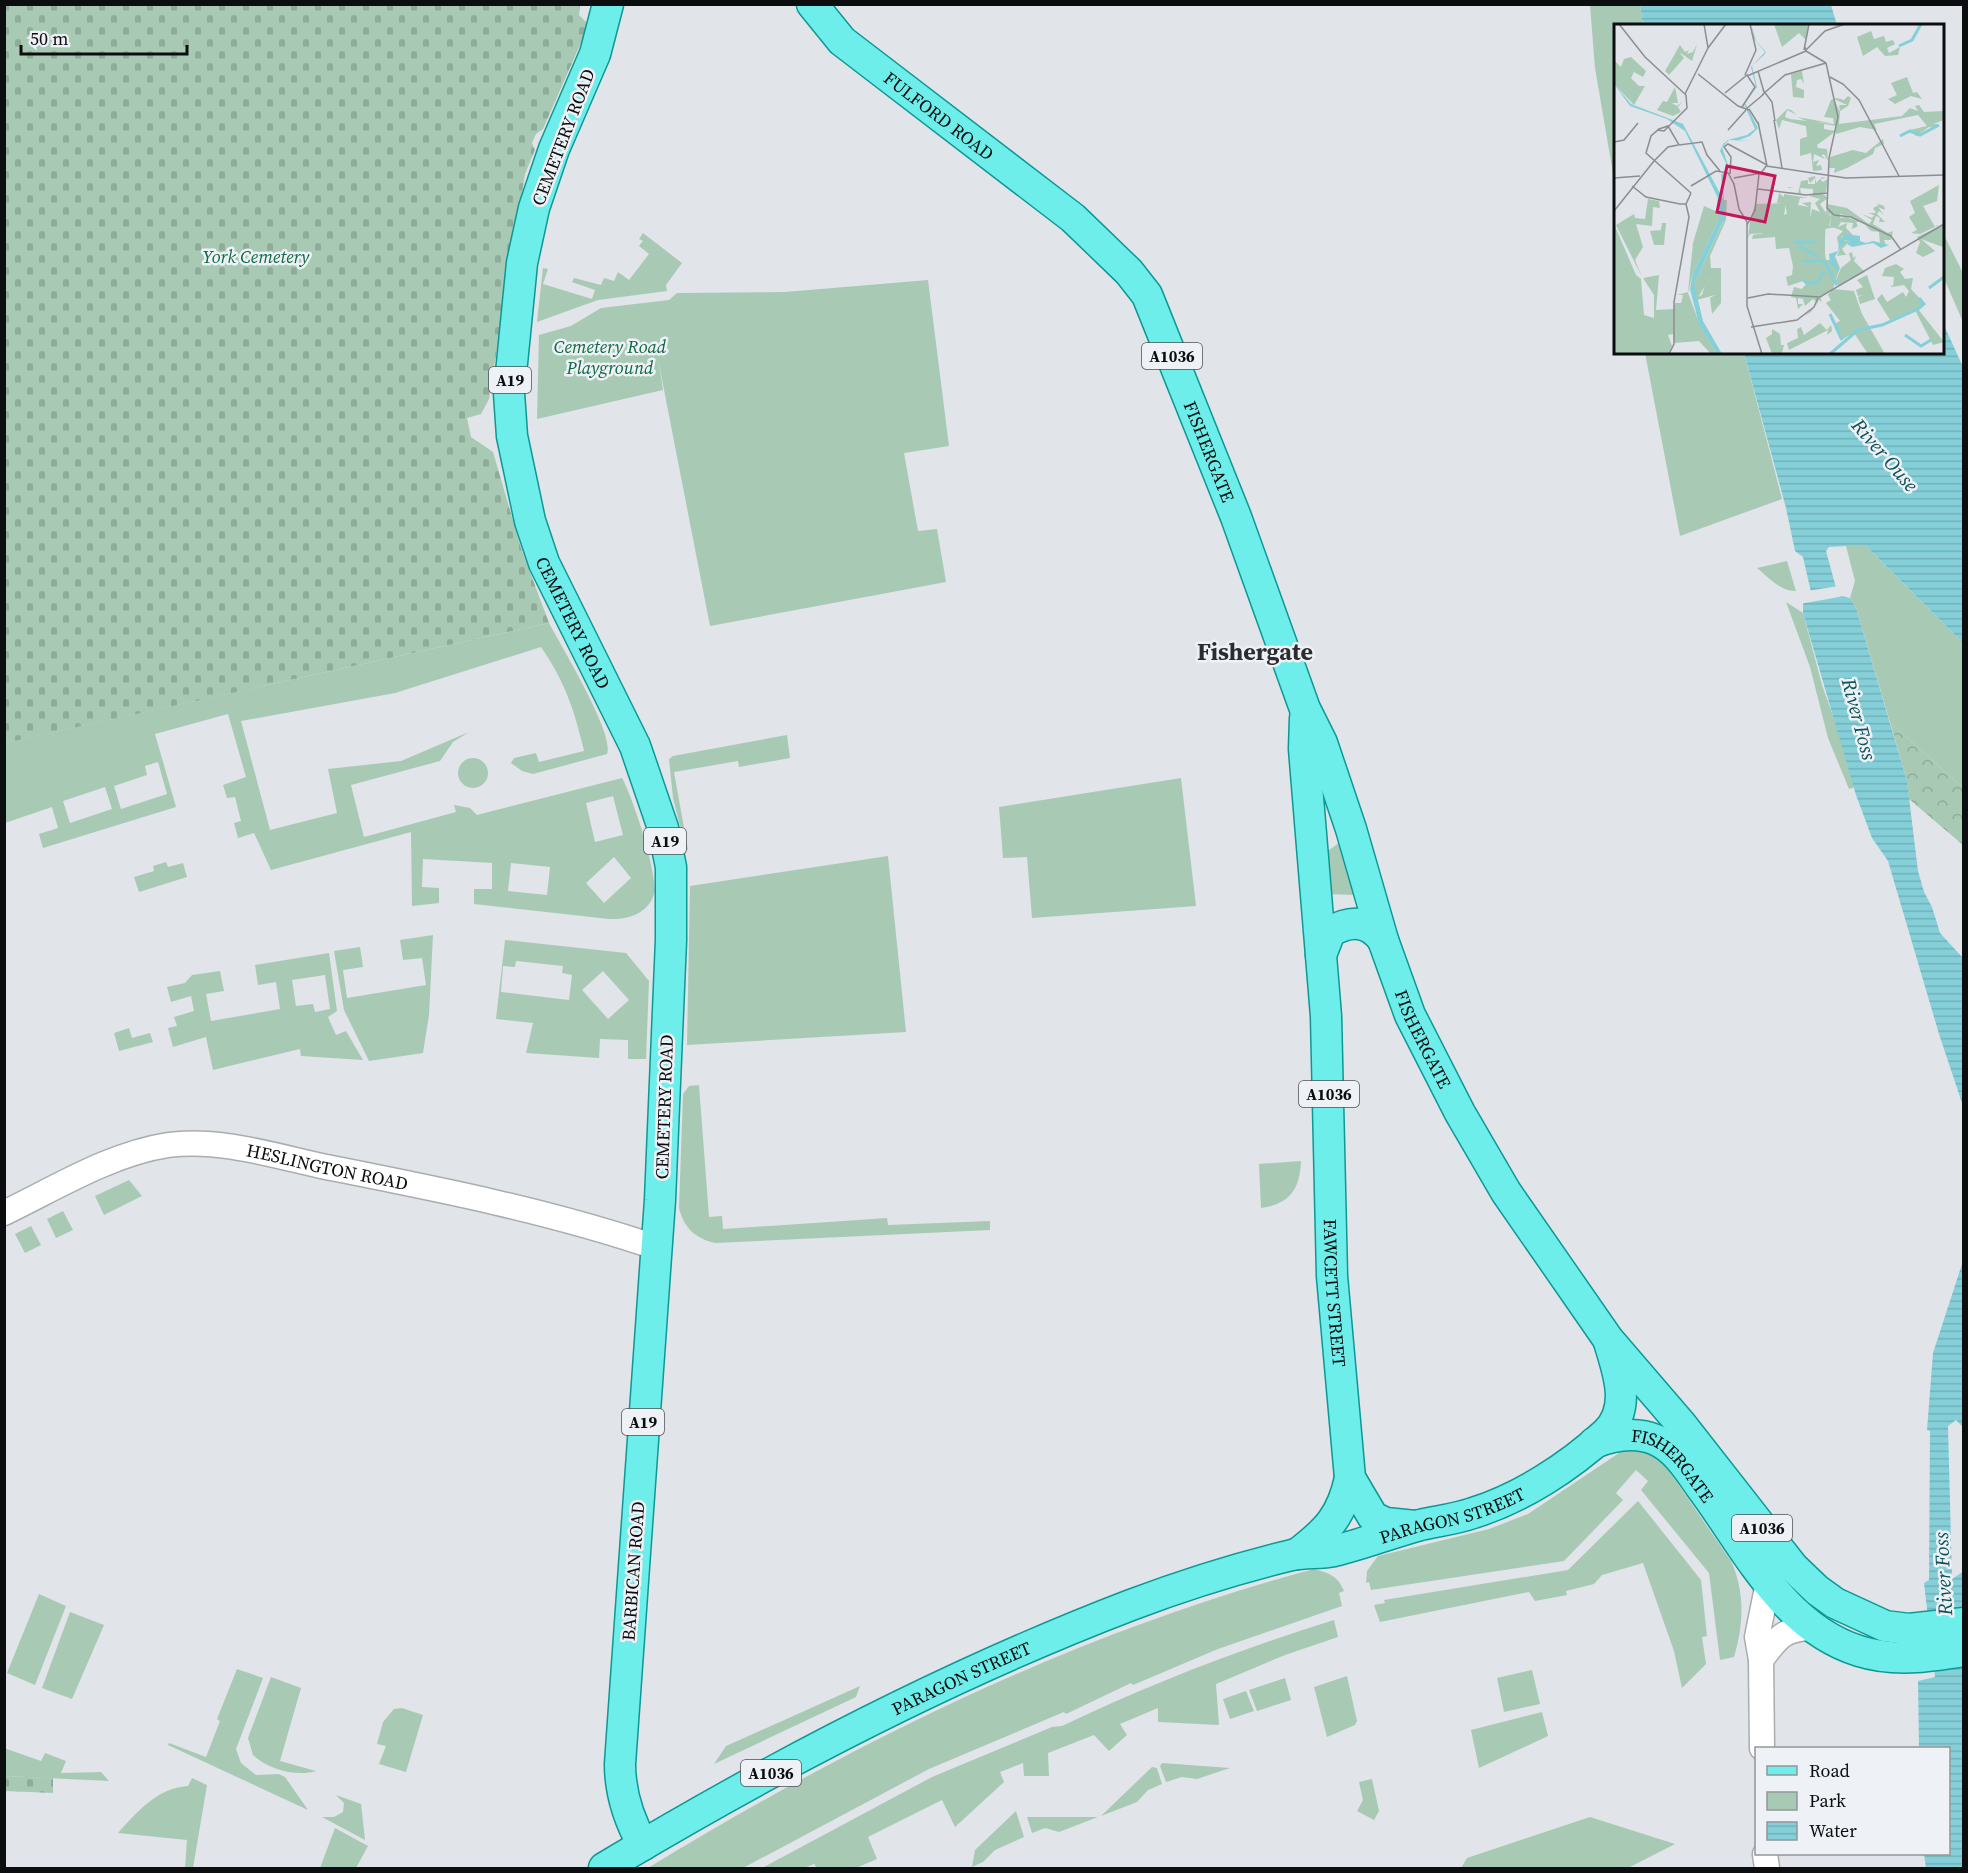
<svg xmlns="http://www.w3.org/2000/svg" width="1968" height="1873" font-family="'Source Serif 4',serif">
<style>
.green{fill:#a8cab4;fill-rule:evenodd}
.forest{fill:url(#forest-crowns)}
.cemetery{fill:url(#cemetery-stones)}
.water{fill:url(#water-rules)}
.pier{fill:#e1e4e8}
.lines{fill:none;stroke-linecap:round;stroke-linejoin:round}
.tertiary-casing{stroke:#aaadb0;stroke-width:27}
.primary-casing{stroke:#0d9895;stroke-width:33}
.tertiary{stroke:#fff;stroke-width:24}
.primary{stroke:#6eeeeb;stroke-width:30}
.labels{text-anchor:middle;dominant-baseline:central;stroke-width:5;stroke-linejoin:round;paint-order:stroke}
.shield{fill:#eef1f5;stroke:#505153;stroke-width:1.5}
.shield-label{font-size:16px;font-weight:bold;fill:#0c0d0e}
.street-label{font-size:18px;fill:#0c0d0e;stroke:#eef1f5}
.park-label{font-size:18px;font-style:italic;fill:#0e693f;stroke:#eef1f5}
.water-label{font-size:20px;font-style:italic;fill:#0e5158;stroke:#eef1f5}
.district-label{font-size:24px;font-weight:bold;fill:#2a2c2f;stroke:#eef1f5}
.inset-river{fill:none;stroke:#85cfd9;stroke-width:3}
.inset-road{fill:none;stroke:#8c8e91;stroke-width:1.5}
.view{fill:#c2185b;fill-opacity:0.15;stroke:#c2185b;stroke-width:3}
.inset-edge{fill:none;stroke:#0c0d0e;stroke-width:3}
</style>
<defs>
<pattern id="forest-crowns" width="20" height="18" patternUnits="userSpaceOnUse" patternTransform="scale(1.5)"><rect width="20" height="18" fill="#a8cab4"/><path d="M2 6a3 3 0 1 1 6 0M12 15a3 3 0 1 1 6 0" fill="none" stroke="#8fac9a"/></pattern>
<pattern id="cemetery-stones" width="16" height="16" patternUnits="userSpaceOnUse" patternTransform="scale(1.5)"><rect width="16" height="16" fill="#a8cab4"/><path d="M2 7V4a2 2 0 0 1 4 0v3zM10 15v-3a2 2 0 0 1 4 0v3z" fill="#8fac9a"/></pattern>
<pattern id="water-rules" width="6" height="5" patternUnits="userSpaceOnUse" patternTransform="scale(1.5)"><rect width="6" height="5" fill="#85cfd9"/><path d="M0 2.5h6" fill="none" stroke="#72b1b9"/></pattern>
</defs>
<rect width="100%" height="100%" fill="#e1e4e8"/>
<path class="green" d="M1590 5H1640L1643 25 1616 26 1615 185 1595 68Z
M1942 231 1963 273V322L1943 276Z
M643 233 682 263 666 285 667 291 598 300 537 322 543 268 548 269 543 284 592 299 595 290 572 282 574 278 601 285 604 278 614 281 618 272 629 280 649 254 639 246 643 241 639 239Z
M928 280 949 446 904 453 918 531 937 529 946 582 710 626 658 359 663 390 537 419 539 335 571 326 601 308 669 300 677 293 785 292Z
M1645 353H1744L1782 499 1680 536Z
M1855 544 1865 545 1963 643V788L1890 722 1856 608 1850 598 1855 581 1846 546Z
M1787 561 1796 591C1781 592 1768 577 1757 568Z
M1786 602 1803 613 1822 685 1858 786 1849 789 1828 738 1810 667Z
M549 623C561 646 615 734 607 754L533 774 522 771 511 763 514 758 536 753 539 762 584 751C574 709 565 682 541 647L395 693 241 721 270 830 337 813 328 769 401 761 469 732 453 742 440 761 351 785 364 837 456 812 454 805 470 808 477 815 622 778C632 795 659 876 654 894 648 914 627 920 609 919L474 904V889H492V863L423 859 422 887 439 888V903L412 906 411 832 271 870 254 833 238 838 234 823 241 821 235 797 227 798 223 785 246 777 228 714 155 734 176 807 43 848 39 834 58 828 52 807 5 823 4 743ZM158 762 167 794 121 809 114 786 147 775 145 766ZM105 787 112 809 70 823 63 801ZM613 796 623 835 595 842 586 803ZM614 857 631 878 604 903 586 883ZM511 863 550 867 547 895 508 891Z
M787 735 790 758 739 767 738 761 674 772 688 850H686L673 798 669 759 673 756Z
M458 773a15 15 0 1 1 30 0a15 15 0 1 1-30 0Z
M1181 778 1196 906 1032 918 1027 857 1003 858 999 807Z
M1343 840 1355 895 1326 894 1322 855Z
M888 856 906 1032 687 1045 690 886Z
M166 862 168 867 183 863 187 877 139 892 134 877 154 871 153 866Z
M433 935 429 1015 423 1053 369 1061 344 1010 334 951 360 947 363 967 343 970 347 998 426 985 422 958 403 960 400 940Z
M505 940 626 953 649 981 646 1059H628V1040L600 1039 599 1058 526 1053 533 1023 496 1019ZM516 961 563 966 562 973 572 975 569 1000 501 992 503 966 515 967ZM603 971 629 1000 608 1019 582 990Z
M329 953 337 1011 328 1017 336 1035 346 1031 363 1060 301 1056 300 1049 213 1070 206 1037 173 1047 168 1028 177 1026 174 1017 194 1011 191 996 171 1002 167 987 185 983 192 975 220 971 224 991 206 994 211 1021 280 1009 276 982 258 985 255 965ZM325 975 330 1009 315 1012 313 1004 296 1006 292 980Z
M129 1028 132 1038 150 1033 153 1042 119 1051 114 1033Z
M699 1085 709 1217 722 1216 723 1229 887 1218 888 1225 990 1221V1230L715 1243C695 1238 684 1228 679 1208L683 1094 689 1086Z
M1301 1161C1300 1189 1290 1204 1261 1208L1259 1164Z
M129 1180 142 1196 104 1215 95 1196Z
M63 1211 73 1230 56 1238 47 1219Z
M31 1226 41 1245 25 1253 15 1234Z
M1630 1449 1650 1454 1667 1468 1731 1561C1745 1592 1744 1624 1734 1657L1720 1660 1709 1573 1641 1490 1648 1481 1636 1470 1616 1493 1623 1500 1564 1561 1371 1590 1369 1582 1366 1583 1367 1571 1378 1556 1489 1529 1528 1514 1619 1453Z
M1638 1501 1701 1580 1707 1636 1702 1637 1706 1664 1682 1688 1674 1651 1643 1563 1602 1575 1594 1584 1566 1591 1567 1595 1535 1601 1529 1592 1380 1622 1374 1605 1385 1603 1384 1600 1568 1570Z
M1314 1569C1329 1573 1338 1576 1344 1591L1339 1593 1342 1606 1218 1649 1133 1685 1131 1683 1066 1714 1064 1712 929 1769 743 1868H648C856 1741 1078 1632 1314 1569Z
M39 1594 66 1606 35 1685 7 1673Z
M70 1612 104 1625 72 1699 42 1688Z
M1334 1620 1338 1637 1285 1655 1216 1684 1219 1725 1158 1722V1708L1120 1724 1127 1735 1109 1751 1094 1735 1048 1753 1049 1776H1024L1023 1763 1000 1772 1004 1782 955 1827 942 1800 868 1837 877 1859 856 1868H817L814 1864 804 1868H762L932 1777 1052 1727 1062 1726C1150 1684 1240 1649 1334 1620Z
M237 1669 263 1678 236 1749 241 1763 256 1775 279 1774 285 1777 308 1810 168 1745 169 1743 206 1757 220 1721 217 1719Z
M1532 1670 1540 1704 1504 1712 1497 1678Z
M1347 1676 1357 1721 1355 1725 1327 1737 1314 1687Z
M271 1677 301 1688 280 1761 316 1771C296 1777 268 1769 253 1755L248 1738Z
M1285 1678 1291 1700 1257 1711 1249 1690Z
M860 1686 856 1697 714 1764 726 1746Z
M1246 1691 1254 1711 1230 1719 1223 1699Z
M402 1708 423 1715 406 1772 379 1764 386 1746 377 1744 383 1722 394 1709Z
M1542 1712 1548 1736 1479 1768 1471 1730Z
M4 1748 41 1761 45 1753 66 1761 61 1773 101 1772 109 1781 5 1776Z
M1162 1763 1230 1768 1197 1779 1182 1777 1166 1782 1160 1766Z
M1152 1767 1157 1768 1162 1784 1148 1790 1137 1802 1101 1816Z
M192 1778 207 1785 193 1868H185L187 1840 118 1833C137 1812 157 1788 188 1786Z
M1372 1779 1379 1811 1374 1820 1357 1811 1363 1800 1359 1782Z
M336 1795 361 1804 365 1840 322 1817H334L343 1812 344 1803Z
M1016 1811 1024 1837 995 1850 983 1862 972 1867 975 1850Z
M1027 1817H1098L1059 1832 1045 1828 1032 1833Z
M1590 1817 1675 1844 1628 1868H1461L1467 1858Z
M335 1828 368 1846 356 1868H320Z"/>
<path class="forest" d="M1890 722 1963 788V845L1909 799 1907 781Z"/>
<path class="cemetery" d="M4 5H580L579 15 587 23 583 38 543 129 536 134 532 143 535 150 525 174 489 399 481 414 467 418 471 437 493 452 521 548 549 623 5 743Z
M4 1776 53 1778V1793L5 1791Z"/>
<path class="water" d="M1640 5H1831L1837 25H1643Z
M1943 323 1963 367V643L1865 545 1829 547 1826 551 1838 595 1850 598 1856 608 1907 781 1918 871 1924 892 1932 907 1940 933 1963 958V1106L1939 1034 1888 861 1872 838 1856 795 1803 613V603L1811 592 1803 557 1795 551 1786 508 1744 353 1942 352Z
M1963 1261V1427L1956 1420 1948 1426 1952 1579 1964 1571 1963 1868H1926L1924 1854H1948V1748H1919L1918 1681 1935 1677 1924 1583 1929 1580 1930 1431 1927 1430 1933 1353Z"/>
<path class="pier" d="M1839 586 1840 592 1850 595 1800 604 1807 591Z"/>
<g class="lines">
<defs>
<g id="tertiary">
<path id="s1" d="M4 1213C56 1188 110 1154 168 1145 220 1138 275 1156 326 1167 437 1189 550 1211 658 1248"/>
<path d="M1761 1660C1778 1637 1784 1628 1814 1628"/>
<path d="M1762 1748 1761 1660 1757 1637 1768 1583"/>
<path d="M1765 1854 1767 1868"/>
</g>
<g id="primary">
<path id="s2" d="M608 4 595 54 554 149 534 208 522 263 509 393 512 436 530 521 544 563 635 746 663 828 671 867V940L660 1200 620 1764C620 1793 629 1820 643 1845"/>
<path id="s3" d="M812 4 842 41 1073 218 1129 272 1147 295 1236 517 1305 709 1322 743 1351 829 1383 940 1410 1015 1460 1113 1506 1192 1608 1339 1681 1424 1793 1567 1817 1590 1835 1603 1885 1626 1909 1629 1964 1623"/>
<path id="s4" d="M1305 718 1304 749 1326 1016 1332 1276 1350 1478 1373 1517 1386 1523 1415 1526"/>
<path d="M1321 955 1330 932C1350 920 1369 920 1383 940"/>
<path id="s5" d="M1594 1443C1614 1435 1635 1431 1656 1440 1676 1449 1688 1469 1700 1486 1745 1546 1782 1627 1859 1651 1894 1662 1928 1657 1964 1651"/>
<path d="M1297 1554C1327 1531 1342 1516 1350 1478"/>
<path id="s6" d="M604 1868C772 1767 948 1675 1131 1605 1184 1585 1238 1568 1292 1555 1306 1552 1320 1554 1334 1551 1363 1544 1391 1533 1420 1525 1438 1521 1456 1519 1473 1513 1521 1498 1569 1467 1606 1433 1632 1408 1618 1372 1609 1342"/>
</g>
</defs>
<use href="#tertiary" class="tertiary-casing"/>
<use href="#primary" class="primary-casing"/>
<use href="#tertiary" class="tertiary"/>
<use href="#primary" class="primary"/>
</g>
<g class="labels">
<g class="shield">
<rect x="1142" y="343" width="60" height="26" rx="4.5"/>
<rect x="489" y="367" width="42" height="26" rx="4.5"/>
<rect x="644" y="828" width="42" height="26" rx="4.5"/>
<rect x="1299" y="1081" width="60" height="26" rx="4.5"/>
<rect x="622" y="1409" width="42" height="26" rx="4.5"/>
<rect x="1732" y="1515" width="60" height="26" rx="4.5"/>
<rect x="741" y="1760" width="60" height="26" rx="4.5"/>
</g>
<g class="shield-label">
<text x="1172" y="356">A1036</text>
<text x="510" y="380">A19</text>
<text x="665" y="841">A19</text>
<text x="1329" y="1094">A1036</text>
<text x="643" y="1422">A19</text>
<text x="1762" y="1528">A1036</text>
<text x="771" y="1773">A1036</text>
</g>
<g class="street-label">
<text stroke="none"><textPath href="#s3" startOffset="170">FULFORD ROAD</textPath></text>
<text transform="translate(563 137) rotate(-69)">CEMETERY ROAD</text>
<text stroke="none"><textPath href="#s3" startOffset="614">FISHERGATE</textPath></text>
<text stroke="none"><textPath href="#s2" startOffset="645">CEMETERY ROAD</textPath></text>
<text stroke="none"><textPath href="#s3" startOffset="1240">FISHERGATE</textPath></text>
<text transform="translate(664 1107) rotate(-88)">CEMETERY ROAD</text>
<text stroke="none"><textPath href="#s1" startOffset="340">HESLINGTON ROAD</textPath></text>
<text stroke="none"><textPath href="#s4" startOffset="576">FAWCETT STREET</textPath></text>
<text stroke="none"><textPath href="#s5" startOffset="92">FISHERGATE</textPath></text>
<text stroke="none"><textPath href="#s6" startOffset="924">PARAGON STREET</textPath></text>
<text transform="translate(633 1571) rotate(-86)">BARBICAN ROAD</text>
<text stroke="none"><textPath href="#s6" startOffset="405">PARAGON STREET</textPath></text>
</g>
<g class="park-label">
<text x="256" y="256">York Cemetery</text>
<text x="610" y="346">Cemetery Road<tspan x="610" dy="21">Playground</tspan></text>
</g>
<g class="water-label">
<text transform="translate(1885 455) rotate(49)">River Ouse</text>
<text transform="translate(1859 719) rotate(75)">River Foss</text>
<text transform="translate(1943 1574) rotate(-93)">River Foss</text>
</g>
<g class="district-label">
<text x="1255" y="651">Fishergate</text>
</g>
</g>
<g transform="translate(1614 24)">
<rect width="330" height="330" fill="#e1e4e8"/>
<path d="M160 0H194L192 16 185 9 168 23ZM257 7 260 15 270 12 272 18 279 16 281 20 273 24 275 29 286 23 284 31 271 32 263 23 249 32 243 13ZM83 20 78 37 65 28 70 34 55 51 51 47 66 21 71 28 75 26 73 30 79 28ZM17 33 32 47 29 53 20 48 17 54 25 62H31L20 81 0 60V36L7 43 10 35ZM188 47 190 60 187 55 183 56 182 63 190 66V74L179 73 177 50ZM293 53 299 69 303 68 308 75 297 72 281 80 274 75 283 71 277 59ZM61 63 64 79H58L63 82 68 78 64 83 67 88 59 92 43 86 49 77 53 78ZM234 72 237 74 234 82 226 87 225 81H233L220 75 226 88 225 100 288 92 296 84 304 87 301 82 305 81 310 88 330 87V96L319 100H324L323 104 315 103 302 112 296 106 313 102 304 91 260 100 263 106 246 103 222 110V102L210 100 209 105 222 107 203 121 204 124 213 125 214 137 210 130 207 132 210 133 211 135 200 130 199 138 205 136 202 142 207 141 208 146 199 147 197 129 186 132V115L193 113 192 102 168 96 165 105 162 96 173 85 177 86 183 91 173 86 171 93 176 95 220 100 219 94 210 93 217 76 223 74 230 76ZM269 115 270 120 261 124 259 130 233 144 220 149 221 144H215L216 133 239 126 252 129ZM201 152 202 159 208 153 212 154 206 155 209 158 214 155 212 168 208 169 214 174 206 180 212 189 213 180 233 184 255 200 258 196 248 190 258 194 260 191 254 189H262L259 184 265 181 262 179 270 182 271 186 264 183 270 191 265 187 263 190 271 198H265L266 194 262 192 259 200 274 209 279 207 277 216H270L272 221 266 220 265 208 257 207 251 201 275 211 238 193 226 190V194L232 193 246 198H242L244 202 238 205 239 199 227 198 224 203 233 199 232 204 239 211 228 212 224 220 223 213 229 207 216 202 217 191 212 189 210 241 222 256 227 244 237 236 235 230 223 232 229 217 235 216 237 222 234 219 228 225 232 231 238 228 239 234 242 232 240 237 251 248 225 262 221 259 219 265 240 267 248 290 271 330H254L240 309 227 316 220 300 226 297 212 279 217 276 214 271 218 266 206 272 208 278 205 276 197 288 191 292 204 279 199 275 191 282 189 275 184 274V280H189L184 285 182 274 177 273 180 263 188 265 192 260 189 257 174 262 172 253 178 251 179 242 175 224 162 225 161 213 138 215 139 211 150 209 136 210 134 214 136 196H140L141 202H168V191L173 190 171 179H163L165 169 170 173V170L194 174H186L184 181 195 183 188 179 197 178 196 194 198 185 206 188 201 179 206 175 195 172 199 171V165L186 164 187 170 174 169V163L180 164H174V168L184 169 187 157 194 156V160H201V154L196 159 194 154ZM325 161 323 177 309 182 321 203 323 201H325L306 210 297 209 303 206 295 193 301 189 296 177ZM102 171 104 177 106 185 107 191 105 196 79 249 74 269 86 301 103 330H97L85 317 60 319 59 310 54 311 58 322 55 330H0V200L22 251 27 255 30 291 40 294V271L29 254 45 251 42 286 59 285 61 279H67L69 271H63L74 268 79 219 90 182 106 189ZM34 175 45 177 46 184 39 183 38 202 22 200 29 223 21 236 28 253 2 201 20 190 21 194 31 195ZM110 176H113L112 196 96 232 97 244H107V279L98 290 96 274 101 271 95 255 83 275 89 298 82 277 80 260 109 198ZM48 199H52L50 221H40L36 207 47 206ZM330 200 329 223 307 215 321 227 309 233 302 229 306 218 303 213ZM282 240 290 245 286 248 291 255 299 254 297 265 310 279 304 285 330 318 319 321 301 286 276 296 271 288 263 275 268 270 273 278 289 268 292 273 295 267 290 261 278 263 276 261 279 262 280 253 268 252 271 244ZM253 251 261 275 246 280 244 273 249 271 244 272 242 266 249 263 243 256ZM206 299 213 306 217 301 218 307 213 311 214 306 175 326 173 319 184 314 183 305 187 303 190 311ZM158 305 166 310 167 321H170L168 329 172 330H158L152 314 158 310Z" fill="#a8cab4"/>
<path d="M183 93 217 99 204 98 203 102 207 100V104L210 100V105L218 108 203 109 201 102 196 107 201 110 193 123H197L205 127 206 131 198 125H194L195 129 188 127V114L193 113 194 107 192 102 167 95 195 98ZM212 189 217 192 215 202 222 203 211 205V230L212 236H216L224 248 220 234 221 232 226 244 221 257H220L223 263 210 241V199ZM91 238 85 252 83 273 88 271 95 246 94 256 99 257 101 271 83 276 80 260Z" fill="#a8cab4"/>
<path d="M172 179 168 202H141L137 195 141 180Z" fill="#a8cab4"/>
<path d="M137 0 142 17 152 28 150 31 138 42 143 63 131 79 144 104 136 112 125 116 137 117 115 116 108 123 114 141 109 160 111 193 80 260 89 297 108 330H103L85 300 76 265 79 249 105 196V176L71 107 53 95 16 82 0 60 17 80 69 100 109 175 107 150 112 149V139L106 127 109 120 114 116 133 111 141 105 130 80 142 63 137 43 151 28 140 15ZM231 210 246 212V217L252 219 259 217 275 221 267 224 259 219 238 223 233 220 236 217 231 216 220 234 225 244 224 248 216 240 215 230 224 227 225 216Z" fill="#85cfd9"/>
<path class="inset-river" d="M285 22 298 16 307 0M286 112 296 107 306 111 325 101M179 218H201M185 222 205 233M189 237H210L223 261M189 256 194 260 203 258 210 247M315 264 330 253M216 290 228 316M291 311 307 322 317 316M216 330 244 306 268 301 304 285 310 280 305 274"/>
<path class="inset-road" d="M5 0 31 33 72 71 73 84 50 107 43 106M94 24 112 0M190 26 195 0M192 26 211 7 231 0M192 27 212 39M212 39 224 93 215 134 213 184 220 191 237 193 277 212 287 226M144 47 150 68M84 50 124 82 135 86M131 51 142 26 136 0M133 52 192 27 191 23M216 53 229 60 245 76 285 152M149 66 158 78 161 97M111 69 133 51 141 63 128 83M71 70 94 24 90 0M148 71 171 51 212 39M132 85 150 70M135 85 145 101M160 96 168 144M144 98 153 142M114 106 132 86M0 118 10 116 24 99M41 136 54 123 64 121M152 142 232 154 330 151M116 150 117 133 110 123 114 120 153 141M0 154 26 152M120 154 147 149 153 141M18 162 32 173 66 180H72L77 169M77 162 102 147 114 149 120 160 125 185 133 198V282L148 330M144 165 192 171 213 169M77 169 32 129 37 112 45 105 54 102 65 121 88 118 93 131 106 147M0 187 40 137M133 201 141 186 145 150M134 274 154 270 206 273 330 200M137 303 183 296 200 283 204 274M55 330 60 320V278L75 193 72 180"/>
<path class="view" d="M113 142 161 152 151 198 103 188Z"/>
<rect width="330" height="330" class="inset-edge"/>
</g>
<rect width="1968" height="1873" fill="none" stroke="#0c0d0e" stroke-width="12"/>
<rect x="1755" y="1747" width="195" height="108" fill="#eef1f5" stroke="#949699" stroke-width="1.5"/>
<rect x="1767" y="1766" width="30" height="9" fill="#6eeeeb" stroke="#949699" stroke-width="1.5"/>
<text x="1809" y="1777" font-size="18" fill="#0c0d0e">Road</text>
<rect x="1767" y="1792" width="30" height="18" fill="#a8cab4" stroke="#949699" stroke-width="1.5"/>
<text x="1809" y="1807" font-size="18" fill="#0c0d0e">Park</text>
<rect x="1767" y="1822" width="30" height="18" fill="url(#water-rules)" stroke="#949699" stroke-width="1.5"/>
<text x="1809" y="1837" font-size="18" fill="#0c0d0e">Water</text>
<path d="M21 45v9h166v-9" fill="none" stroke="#0c0d0e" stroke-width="3"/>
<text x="30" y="45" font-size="18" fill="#0c0d0e" stroke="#eef1f5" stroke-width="4.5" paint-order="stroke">50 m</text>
</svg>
